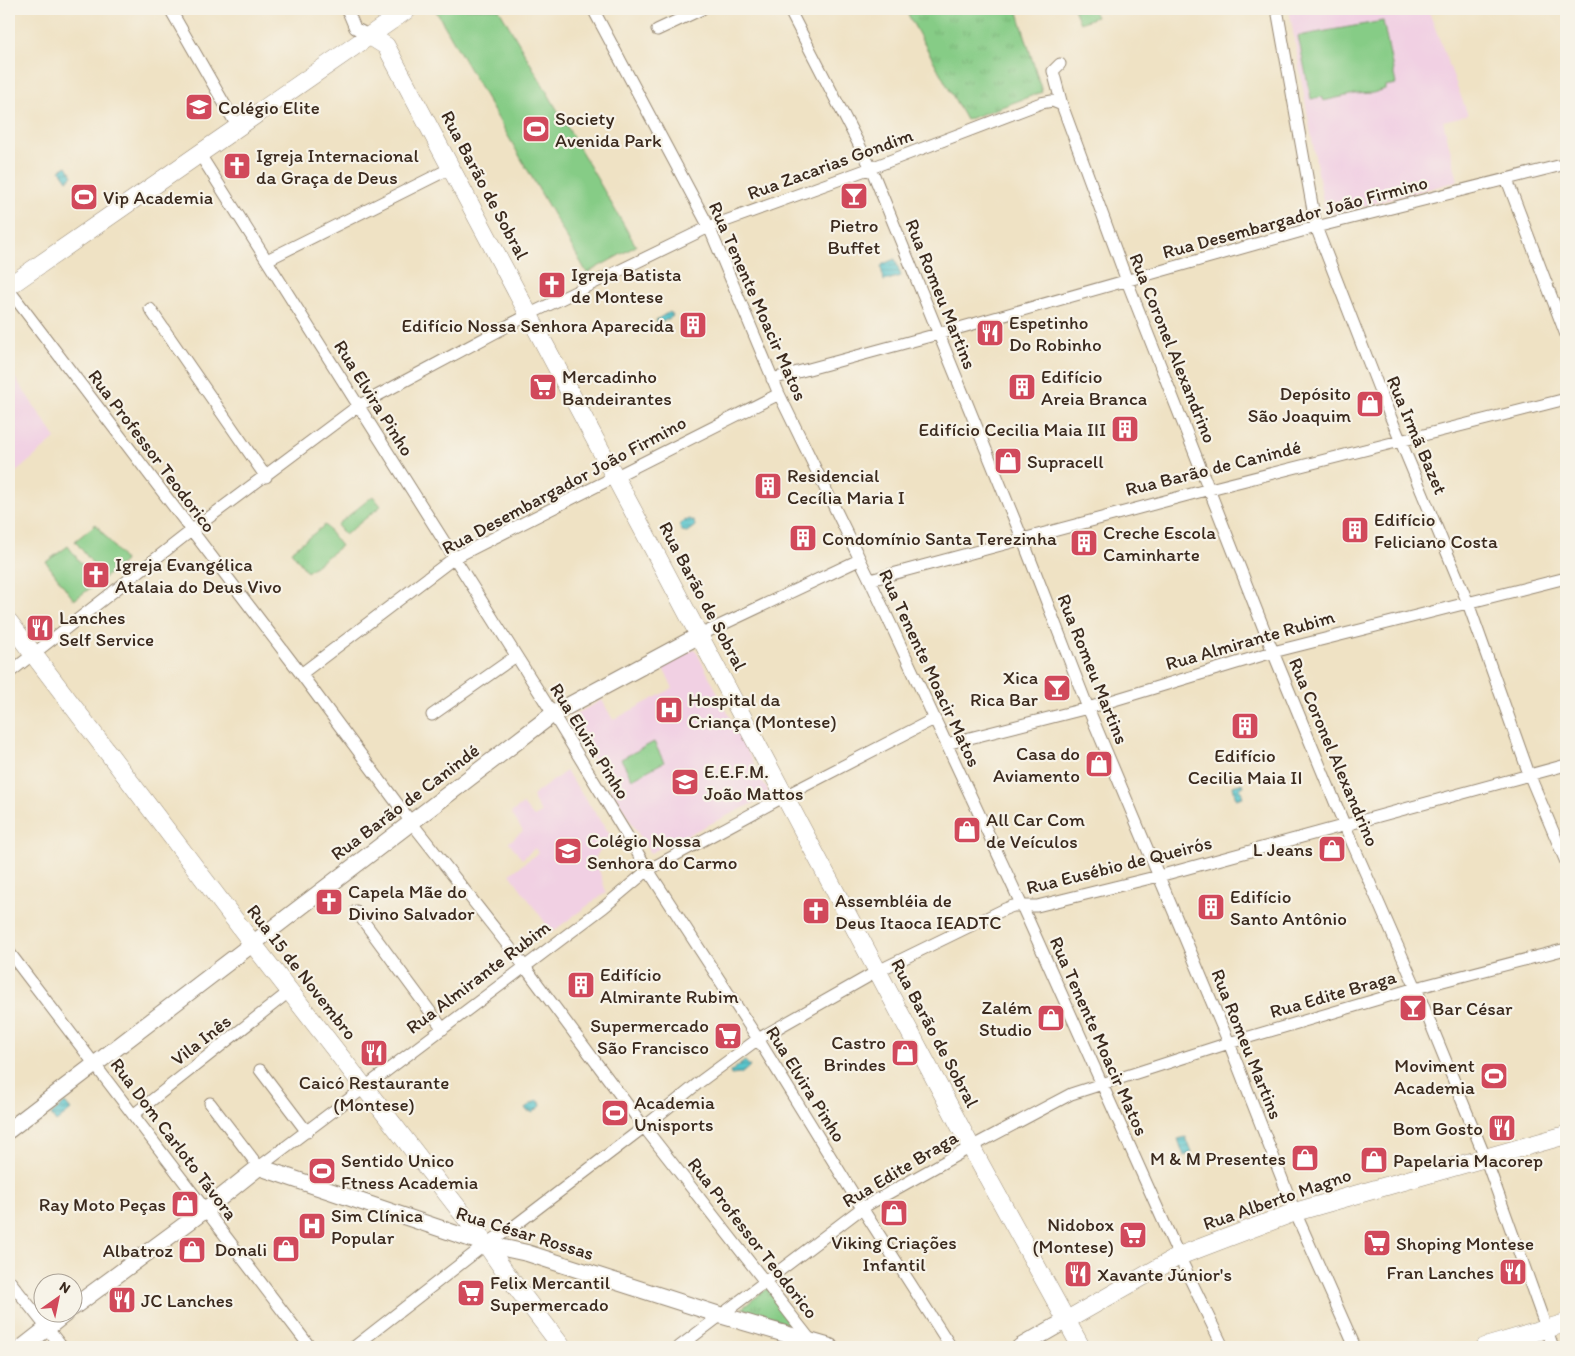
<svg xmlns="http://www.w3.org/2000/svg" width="1575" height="1356" font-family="Itim,sans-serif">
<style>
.built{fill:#f1d0e3}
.grass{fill:url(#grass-tufts);stroke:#607b52}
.pitch{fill:#86cc86;stroke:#607b52}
.water{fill:url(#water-rules);stroke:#4a7876}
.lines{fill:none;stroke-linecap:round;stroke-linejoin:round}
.street-casing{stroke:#958671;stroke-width:13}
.secondary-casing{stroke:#958671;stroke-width:18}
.primary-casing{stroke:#958671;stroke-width:19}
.street{stroke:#fff;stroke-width:11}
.secondary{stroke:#fff;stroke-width:16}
.primary{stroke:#fff;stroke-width:18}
.labels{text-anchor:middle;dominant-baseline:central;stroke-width:4.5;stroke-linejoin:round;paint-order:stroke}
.poi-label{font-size:19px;fill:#3b2a1e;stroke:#f7f3e8;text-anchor:start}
.street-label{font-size:19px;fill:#3b2a1e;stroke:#f7f3e8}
</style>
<defs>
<pattern id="grass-tufts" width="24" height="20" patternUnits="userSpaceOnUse" patternTransform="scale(1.25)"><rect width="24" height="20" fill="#86cc86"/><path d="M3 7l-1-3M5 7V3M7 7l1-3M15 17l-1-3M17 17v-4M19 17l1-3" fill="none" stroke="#75af73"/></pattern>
<pattern id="water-rules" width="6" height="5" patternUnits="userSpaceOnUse" patternTransform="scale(1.25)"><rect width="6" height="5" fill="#59c6cd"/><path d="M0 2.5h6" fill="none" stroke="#4ba1a6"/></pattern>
</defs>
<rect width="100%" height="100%" fill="#f7f3e8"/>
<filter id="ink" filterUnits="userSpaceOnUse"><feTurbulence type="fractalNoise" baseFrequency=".02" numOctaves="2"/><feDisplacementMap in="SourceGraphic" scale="10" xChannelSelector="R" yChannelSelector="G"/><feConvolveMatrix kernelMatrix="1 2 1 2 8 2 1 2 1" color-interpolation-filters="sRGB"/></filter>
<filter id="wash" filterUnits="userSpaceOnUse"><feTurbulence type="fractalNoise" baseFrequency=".0096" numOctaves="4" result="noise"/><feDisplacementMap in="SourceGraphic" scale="20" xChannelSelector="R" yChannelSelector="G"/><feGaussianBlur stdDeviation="1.12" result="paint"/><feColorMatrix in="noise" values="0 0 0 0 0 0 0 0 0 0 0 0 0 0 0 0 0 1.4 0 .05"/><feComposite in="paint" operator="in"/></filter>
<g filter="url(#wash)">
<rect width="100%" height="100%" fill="#efe2c4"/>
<path class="built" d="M1289 9H1373V11L1383 9H1428L1468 115 1443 121 1458 181 1335 214 1324 207Z
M9 369 56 438 9 478Z
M695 649 770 795 650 853 568 718 602 700 613 720 673 688 662 666Z
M566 771 610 834 595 858 606 892 552 932 510 874 538 853 535 848 522 859 509 842 523 831 511 813 523 804 534 817 541 813 532 796Z"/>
<path class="grass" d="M905 9H1017L1042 92 966 120Z
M768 1288 797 1327 742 1308Z"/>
<path class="pitch" d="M440 9H499L636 246 587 273 436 11Z
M1074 9H1092L1096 17 1080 23Z
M1383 21 1396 84 1385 86V89L1373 93 1355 94 1323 101 1322 97 1311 99 1298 36Z
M373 496 381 506 345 535 337 525Z
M96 524 125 561 104 578 75 541Z
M325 525 341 546 307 572 291 551Z
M68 546 96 584 74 600 46 562Z
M654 742 664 762 632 779 621 759Z"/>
<path class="water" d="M67 166 73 176 67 180 60 170Z
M895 259 901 276 884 281 881 267 883 264Z
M669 312 673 315 672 317 658 324 656 320Z
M689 519 694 521 695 526 687 532 681 531 680 525 684 521Z
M1243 783 1244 786 1240 788 1243 797 1236 799 1233 786Z
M745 1061 750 1066 741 1074 731 1075 730 1072Z
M537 1100 540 1102 541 1106 532 1113 530 1111 528 1112 525 1108Z
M65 1103 71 1110 56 1122 51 1115Z
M1186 1137 1192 1153 1184 1156 1178 1139Z"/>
</g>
<g filter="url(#ink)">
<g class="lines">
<defs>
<path id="street" d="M170 9 237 126
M347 9 355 28 370 36
M593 9 709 227 779 394 870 580 1022 906 1179 1256 1223 1347
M789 9 871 168 1022 538 1088 708 1229 1043 1295 1212 1355 1347
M1277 9 1316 227 1381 394 1468 603 1529 774 1566 862
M657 30 702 9
M1060 64 1053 71 1062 105
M199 153 553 714 648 870 758 1039 862 1208 951 1347
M1507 180 1566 335
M267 260 451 168
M9 290 301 674 411 822 525 967 644 1127 812 1342
M150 309 266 477
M772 379 938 334 1316 227 1566 164
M870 580 1210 489 1566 399
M700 635 859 560
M9 673 191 531 358 406 530 314 709 227 871 168 1041 103 1052 101 1062 105 1127 281 1273 652 1344 824 1416 988 1485 1157 1553 1347
M301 674 454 558 779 394
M432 715 516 656
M946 744 1088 708 1273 652 1566 578
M356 911 443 1029
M9 952 310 1347
M260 1070 307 1132
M210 1103 259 1167 604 907 648 870 785 796 934 719
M133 1115 290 991
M9 1280 62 1347
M354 1347 486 1244 513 1227 644 1127 701 1081 758 1039 878 971 1005 909 1013 906H1037L1159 876 1566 765
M679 1347 862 1208 971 1147 1071 1094 1229 1043 1416 988 1566 949"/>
<path id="secondary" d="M9 1130 553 714 700 635
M72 1308 205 1210 259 1167 486 1244 527 1253 720 1315 830 1347
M23 1347 65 1314
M1020 1347 1067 1320"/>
<path id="primary" d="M370 36 386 46 971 1147 1081 1347
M9 286 408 9
M9 622 253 944 486 1244 505 1272 562 1347
M1067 1320 1179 1256 1295 1212 1566 1135
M1485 1347 1566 1323"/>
</defs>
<use href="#street" class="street-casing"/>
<use href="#secondary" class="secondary-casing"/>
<use href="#primary" class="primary-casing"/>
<use href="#street" class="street"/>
<use href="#secondary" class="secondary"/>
<use href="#primary" class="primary"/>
</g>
</g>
<defs>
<symbol id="school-square" viewBox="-11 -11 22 22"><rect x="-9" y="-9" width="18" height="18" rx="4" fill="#d1495b" stroke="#f7f3e8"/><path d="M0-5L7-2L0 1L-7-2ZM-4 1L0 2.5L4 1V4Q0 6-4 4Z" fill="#fff"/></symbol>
<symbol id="stadium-square" viewBox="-11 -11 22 22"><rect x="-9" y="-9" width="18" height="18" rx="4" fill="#d1495b" stroke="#f7f3e8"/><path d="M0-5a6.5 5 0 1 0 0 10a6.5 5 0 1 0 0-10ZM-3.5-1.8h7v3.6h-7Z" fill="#fff"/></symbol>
<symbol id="church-square" viewBox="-11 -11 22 22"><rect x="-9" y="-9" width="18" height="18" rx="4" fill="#d1495b" stroke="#f7f3e8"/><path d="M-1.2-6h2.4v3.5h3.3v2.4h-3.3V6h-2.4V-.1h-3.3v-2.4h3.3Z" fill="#fff"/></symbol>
<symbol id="bar-square" viewBox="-11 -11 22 22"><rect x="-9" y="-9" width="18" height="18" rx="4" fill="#d1495b" stroke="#f7f3e8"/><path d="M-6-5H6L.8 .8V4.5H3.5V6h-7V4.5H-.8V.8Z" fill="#fff"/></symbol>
<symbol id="building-square" viewBox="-11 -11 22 22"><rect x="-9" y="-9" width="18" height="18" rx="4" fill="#d1495b" stroke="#f7f3e8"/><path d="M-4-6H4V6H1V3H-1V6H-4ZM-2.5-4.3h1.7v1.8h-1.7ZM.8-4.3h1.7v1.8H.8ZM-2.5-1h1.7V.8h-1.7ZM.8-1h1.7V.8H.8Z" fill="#fff"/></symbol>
<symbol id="restaurant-square" viewBox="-11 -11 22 22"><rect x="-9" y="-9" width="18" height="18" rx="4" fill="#d1495b" stroke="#f7f3e8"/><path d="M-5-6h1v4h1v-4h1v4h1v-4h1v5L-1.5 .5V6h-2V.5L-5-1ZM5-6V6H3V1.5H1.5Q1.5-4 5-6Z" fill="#fff"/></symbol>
<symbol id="supermarket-square" viewBox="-11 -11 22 22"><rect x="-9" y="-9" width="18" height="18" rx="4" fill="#d1495b" stroke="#f7f3e8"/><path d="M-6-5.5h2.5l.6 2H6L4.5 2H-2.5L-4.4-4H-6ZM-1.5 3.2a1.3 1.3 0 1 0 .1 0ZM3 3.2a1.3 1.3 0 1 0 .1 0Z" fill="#fff"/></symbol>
<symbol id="shop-square" viewBox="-11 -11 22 22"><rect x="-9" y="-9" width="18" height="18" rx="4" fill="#d1495b" stroke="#f7f3e8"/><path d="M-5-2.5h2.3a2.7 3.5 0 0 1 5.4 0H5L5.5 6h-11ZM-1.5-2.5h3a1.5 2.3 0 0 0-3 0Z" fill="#fff"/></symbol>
<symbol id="hospital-square" viewBox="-11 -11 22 22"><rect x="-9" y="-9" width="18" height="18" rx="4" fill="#d1495b" stroke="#f7f3e8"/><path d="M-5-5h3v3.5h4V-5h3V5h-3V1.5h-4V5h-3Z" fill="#fff"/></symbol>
</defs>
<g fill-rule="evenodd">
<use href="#school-square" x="183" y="91" width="32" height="32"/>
<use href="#stadium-square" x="520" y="113" width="32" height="32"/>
<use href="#church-square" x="221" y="150" width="32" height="32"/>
<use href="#bar-square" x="838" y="180" width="32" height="32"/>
<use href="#stadium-square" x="68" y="181" width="32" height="32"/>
<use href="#church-square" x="536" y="269" width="32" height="32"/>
<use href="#building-square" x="677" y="309" width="32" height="32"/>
<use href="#restaurant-square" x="974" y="317" width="32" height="32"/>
<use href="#supermarket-square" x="527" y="371" width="32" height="32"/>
<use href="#building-square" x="1006" y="371" width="32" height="32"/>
<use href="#shop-square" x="1354" y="388" width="32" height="32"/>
<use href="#building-square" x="1109" y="413" width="32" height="32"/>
<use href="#shop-square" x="992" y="445" width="32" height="32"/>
<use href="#building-square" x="752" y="470" width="32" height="32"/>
<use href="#building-square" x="1339" y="514" width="32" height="32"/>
<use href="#building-square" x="787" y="522" width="32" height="32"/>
<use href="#building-square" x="1068" y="527" width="32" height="32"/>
<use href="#church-square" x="80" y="559" width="32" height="32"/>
<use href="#restaurant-square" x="24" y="612" width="32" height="32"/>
<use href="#bar-square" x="1041" y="672" width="32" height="32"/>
<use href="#hospital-square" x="653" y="694" width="32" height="32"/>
<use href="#building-square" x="1229" y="710" width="32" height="32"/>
<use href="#shop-square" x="1083" y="748" width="32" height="32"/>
<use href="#school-square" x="669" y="766" width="32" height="32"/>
<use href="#shop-square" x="951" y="814" width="32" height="32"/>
<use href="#shop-square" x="1316" y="833" width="32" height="32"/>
<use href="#school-square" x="552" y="835" width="32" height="32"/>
<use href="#church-square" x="313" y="886" width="32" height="32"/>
<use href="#building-square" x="1195" y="891" width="32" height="32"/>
<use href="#church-square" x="800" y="895" width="32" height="32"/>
<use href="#building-square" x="565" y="969" width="32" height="32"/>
<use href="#bar-square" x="1397" y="992" width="32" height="32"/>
<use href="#shop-square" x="1035" y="1002" width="32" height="32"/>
<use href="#supermarket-square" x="712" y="1020" width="32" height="32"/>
<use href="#restaurant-square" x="358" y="1037" width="32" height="32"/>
<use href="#shop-square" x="889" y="1037" width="32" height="32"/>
<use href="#stadium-square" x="1478" y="1060" width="32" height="32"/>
<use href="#stadium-square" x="599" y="1097" width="32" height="32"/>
<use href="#restaurant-square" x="1486" y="1112" width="32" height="32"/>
<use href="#shop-square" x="1289" y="1142" width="32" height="32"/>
<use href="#shop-square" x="1358" y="1144" width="32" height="32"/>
<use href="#stadium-square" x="306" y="1155" width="32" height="32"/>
<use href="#shop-square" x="169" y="1188" width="32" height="32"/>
<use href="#shop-square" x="878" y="1197" width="32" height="32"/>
<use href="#hospital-square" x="296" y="1210" width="32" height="32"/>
<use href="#supermarket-square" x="1117" y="1219" width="32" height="32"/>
<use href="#supermarket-square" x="1361" y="1227" width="32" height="32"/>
<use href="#shop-square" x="270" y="1233" width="32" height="32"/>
<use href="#shop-square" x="176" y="1234" width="32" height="32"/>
<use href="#restaurant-square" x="1497" y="1256" width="32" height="32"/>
<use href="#restaurant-square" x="1062" y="1258" width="32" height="32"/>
<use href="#supermarket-square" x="455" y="1277" width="32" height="32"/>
<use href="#restaurant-square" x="106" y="1284" width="32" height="32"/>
</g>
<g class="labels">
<g class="poi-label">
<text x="218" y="107">Colégio Elite</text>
<text x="555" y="118">Society<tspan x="555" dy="22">Avenida Park</tspan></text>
<text x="256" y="155">Igreja Internacional<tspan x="256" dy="22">da Graça de Deus</tspan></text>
<text x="103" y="197">Vip Academia</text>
<text x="854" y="225" text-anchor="middle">Pietro<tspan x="854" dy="22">Buffet</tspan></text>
<text x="571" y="274">Igreja Batista<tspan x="571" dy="22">de Montese</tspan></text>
<text x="1009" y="322">Espetinho<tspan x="1009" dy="22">Do Robinho</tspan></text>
<text x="674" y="325" text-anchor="end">Edifício Nossa Senhora Aparecida</text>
<text x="562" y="376">Mercadinho<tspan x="562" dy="22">Bandeirantes</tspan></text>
<text x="1041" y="376">Edifício<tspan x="1041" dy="22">Areia Branca</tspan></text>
<text x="1351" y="393" text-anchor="end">Depósito<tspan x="1351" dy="22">São Joaquim</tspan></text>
<text x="1106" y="429" text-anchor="end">Edifício Cecilia Maia III</text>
<text x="1027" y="461">Supracell</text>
<text x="787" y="475">Residencial<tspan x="787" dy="22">Cecília Maria I</tspan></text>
<text x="1374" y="519">Edifício<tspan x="1374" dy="22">Feliciano Costa</tspan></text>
<text x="1103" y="532">Creche Escola<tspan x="1103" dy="22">Caminharte</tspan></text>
<text x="822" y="538">Condomínio Santa Terezinha</text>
<text x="115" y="564">Igreja Evangélica<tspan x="115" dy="22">Atalaia do Deus Vivo</tspan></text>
<text x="59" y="617">Lanches<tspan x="59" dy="22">Self Service</tspan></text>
<text x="1038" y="677" text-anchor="end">Xica<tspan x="1038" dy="22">Rica Bar</tspan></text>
<text x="688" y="699">Hospital da<tspan x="688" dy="22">Criança (Montese)</tspan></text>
<text x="1080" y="753" text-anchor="end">Casa do<tspan x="1080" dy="22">Aviamento</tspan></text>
<text x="1245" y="755" text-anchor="middle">Edifício<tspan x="1245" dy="22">Cecilia Maia II</tspan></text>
<text x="704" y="771">E.E.F.M.<tspan x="704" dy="22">João Mattos</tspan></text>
<text x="986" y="819">All Car Com<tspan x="986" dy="22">de Veículos</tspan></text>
<text x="587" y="840">Colégio Nossa<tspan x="587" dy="22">Senhora do Carmo</tspan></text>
<text x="1313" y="849" text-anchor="end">L Jeans</text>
<text x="348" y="891">Capela Mãe do<tspan x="348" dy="22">Divino Salvador</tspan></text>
<text x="1230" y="896">Edifício<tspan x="1230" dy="22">Santo Antônio</tspan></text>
<text x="835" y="900">Assembléia de<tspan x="835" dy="22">Deus Itaoca IEADTC</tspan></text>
<text x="600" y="974">Edifício<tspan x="600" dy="22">Almirante Rubim</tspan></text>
<text x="1032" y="1007" text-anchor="end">Zalém<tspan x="1032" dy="22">Studio</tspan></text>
<text x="1432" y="1008">Bar César</text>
<text x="709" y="1025" text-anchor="end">Supermercado<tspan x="709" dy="22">São Francisco</tspan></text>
<text x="886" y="1042" text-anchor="end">Castro<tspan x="886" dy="22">Brindes</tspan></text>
<text x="1475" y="1065" text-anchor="end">Moviment<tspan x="1475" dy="22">Academia</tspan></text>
<text x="374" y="1082" text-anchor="middle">Caicó Restaurante<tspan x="374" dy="22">(Montese)</tspan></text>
<text x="634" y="1102">Academia<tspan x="634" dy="22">Unisports</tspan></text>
<text x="1483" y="1128" text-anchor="end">Bom Gosto</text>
<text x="1286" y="1158" text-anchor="end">M &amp; M Presentes</text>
<text x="341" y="1160">Sentido Unico<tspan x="341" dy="22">Ftness Academia</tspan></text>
<text x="1393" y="1160">Papelaria Macorep</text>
<text x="166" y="1204" text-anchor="end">Ray Moto Peças</text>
<text x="331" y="1215">Sim Clínica<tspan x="331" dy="22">Popular</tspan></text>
<text x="1114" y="1224" text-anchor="end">Nidobox<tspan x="1114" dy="22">(Montese)</tspan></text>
<text x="894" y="1242" text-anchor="middle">Viking Criações<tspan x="894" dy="22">Infantil</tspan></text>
<text x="1396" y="1243">Shoping Montese</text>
<text x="267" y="1249" text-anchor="end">Donali</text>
<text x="173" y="1250" text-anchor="end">Albatroz</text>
<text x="1494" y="1272" text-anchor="end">Fran Lanches</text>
<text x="1097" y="1274">Xavante Júnior's</text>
<text x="490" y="1282">Felix Mercantil<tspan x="490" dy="22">Supermercado</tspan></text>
<text x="141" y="1300">JC Lanches</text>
</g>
<g class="street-label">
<text transform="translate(830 164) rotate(-20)">Rua Zacarias Gondim</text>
<text transform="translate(485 185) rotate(62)">Rua Barão de Sobral</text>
<text transform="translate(1295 217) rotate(-15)">Rua Desembargador João Firmino</text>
<text transform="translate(941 294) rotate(68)">Rua Romeu Martins</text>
<text transform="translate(758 301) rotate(66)">Rua Tenente Moacir Matos</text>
<text transform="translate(1173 348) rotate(68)">Rua Coronel Alexandrino</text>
<text transform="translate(374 398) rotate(58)">Rua Elvira Pinho</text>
<text transform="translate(1417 435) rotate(67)">Rua Irmã Bazet</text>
<text transform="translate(152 451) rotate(53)">Rua Professor Teodorico</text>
<text transform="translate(1213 468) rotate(-14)">Rua Barão de Canindé</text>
<text transform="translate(564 485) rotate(-28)">Rua Desembargador João Firmino</text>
<text transform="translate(703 596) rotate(62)">Rua Barão de Sobral</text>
<text transform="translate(1250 640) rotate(-16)">Rua Almirante Rubim</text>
<text transform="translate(930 668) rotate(65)">Rua Tenente Moacir Matos</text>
<text transform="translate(1093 669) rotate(68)">Rua Romeu Martins</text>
<text transform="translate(590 741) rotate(58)">Rua Elvira Pinho</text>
<text transform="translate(1334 752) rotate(67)">Rua Coronel Alexandrino</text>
<text transform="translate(405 802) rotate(-37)">Rua Barão de Canindé</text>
<text transform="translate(1119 865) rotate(-14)">Rua Eusébio de Queirós</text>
<text transform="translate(302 972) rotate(52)">Rua 15 de Novembro</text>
<text transform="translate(478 977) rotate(-37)">Rua Almirante Rubim</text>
<text transform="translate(1333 994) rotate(-16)">Rua Edite Braga</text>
<text transform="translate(935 1033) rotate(62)">Rua Barão de Sobral</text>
<text transform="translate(1099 1036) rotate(66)">Rua Tenente Moacir Matos</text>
<text transform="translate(201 1040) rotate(-38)">Vila Inês</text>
<text transform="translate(1247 1044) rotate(68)">Rua Romeu Martins</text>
<text transform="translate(806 1084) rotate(58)">Rua Elvira Pinho</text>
<text transform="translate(174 1139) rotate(53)">Rua Dom Carloto Távora</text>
<text transform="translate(900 1169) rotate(-31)">Rua Edite Braga</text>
<text transform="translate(1277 1199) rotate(-19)">Rua Alberto Magno</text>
<text transform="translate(525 1233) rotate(17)">Rua César Rossas</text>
<text transform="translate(753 1238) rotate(52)">Rua Professor Teodorico</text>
</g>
</g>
<rect width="1575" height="1356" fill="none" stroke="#f7f3e8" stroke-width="30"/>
<g transform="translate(58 1298) rotate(33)"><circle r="24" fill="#f7f3e8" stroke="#aca397"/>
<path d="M0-4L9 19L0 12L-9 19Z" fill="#d1495b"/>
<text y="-8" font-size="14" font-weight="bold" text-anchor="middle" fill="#3b2a1e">N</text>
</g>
</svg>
